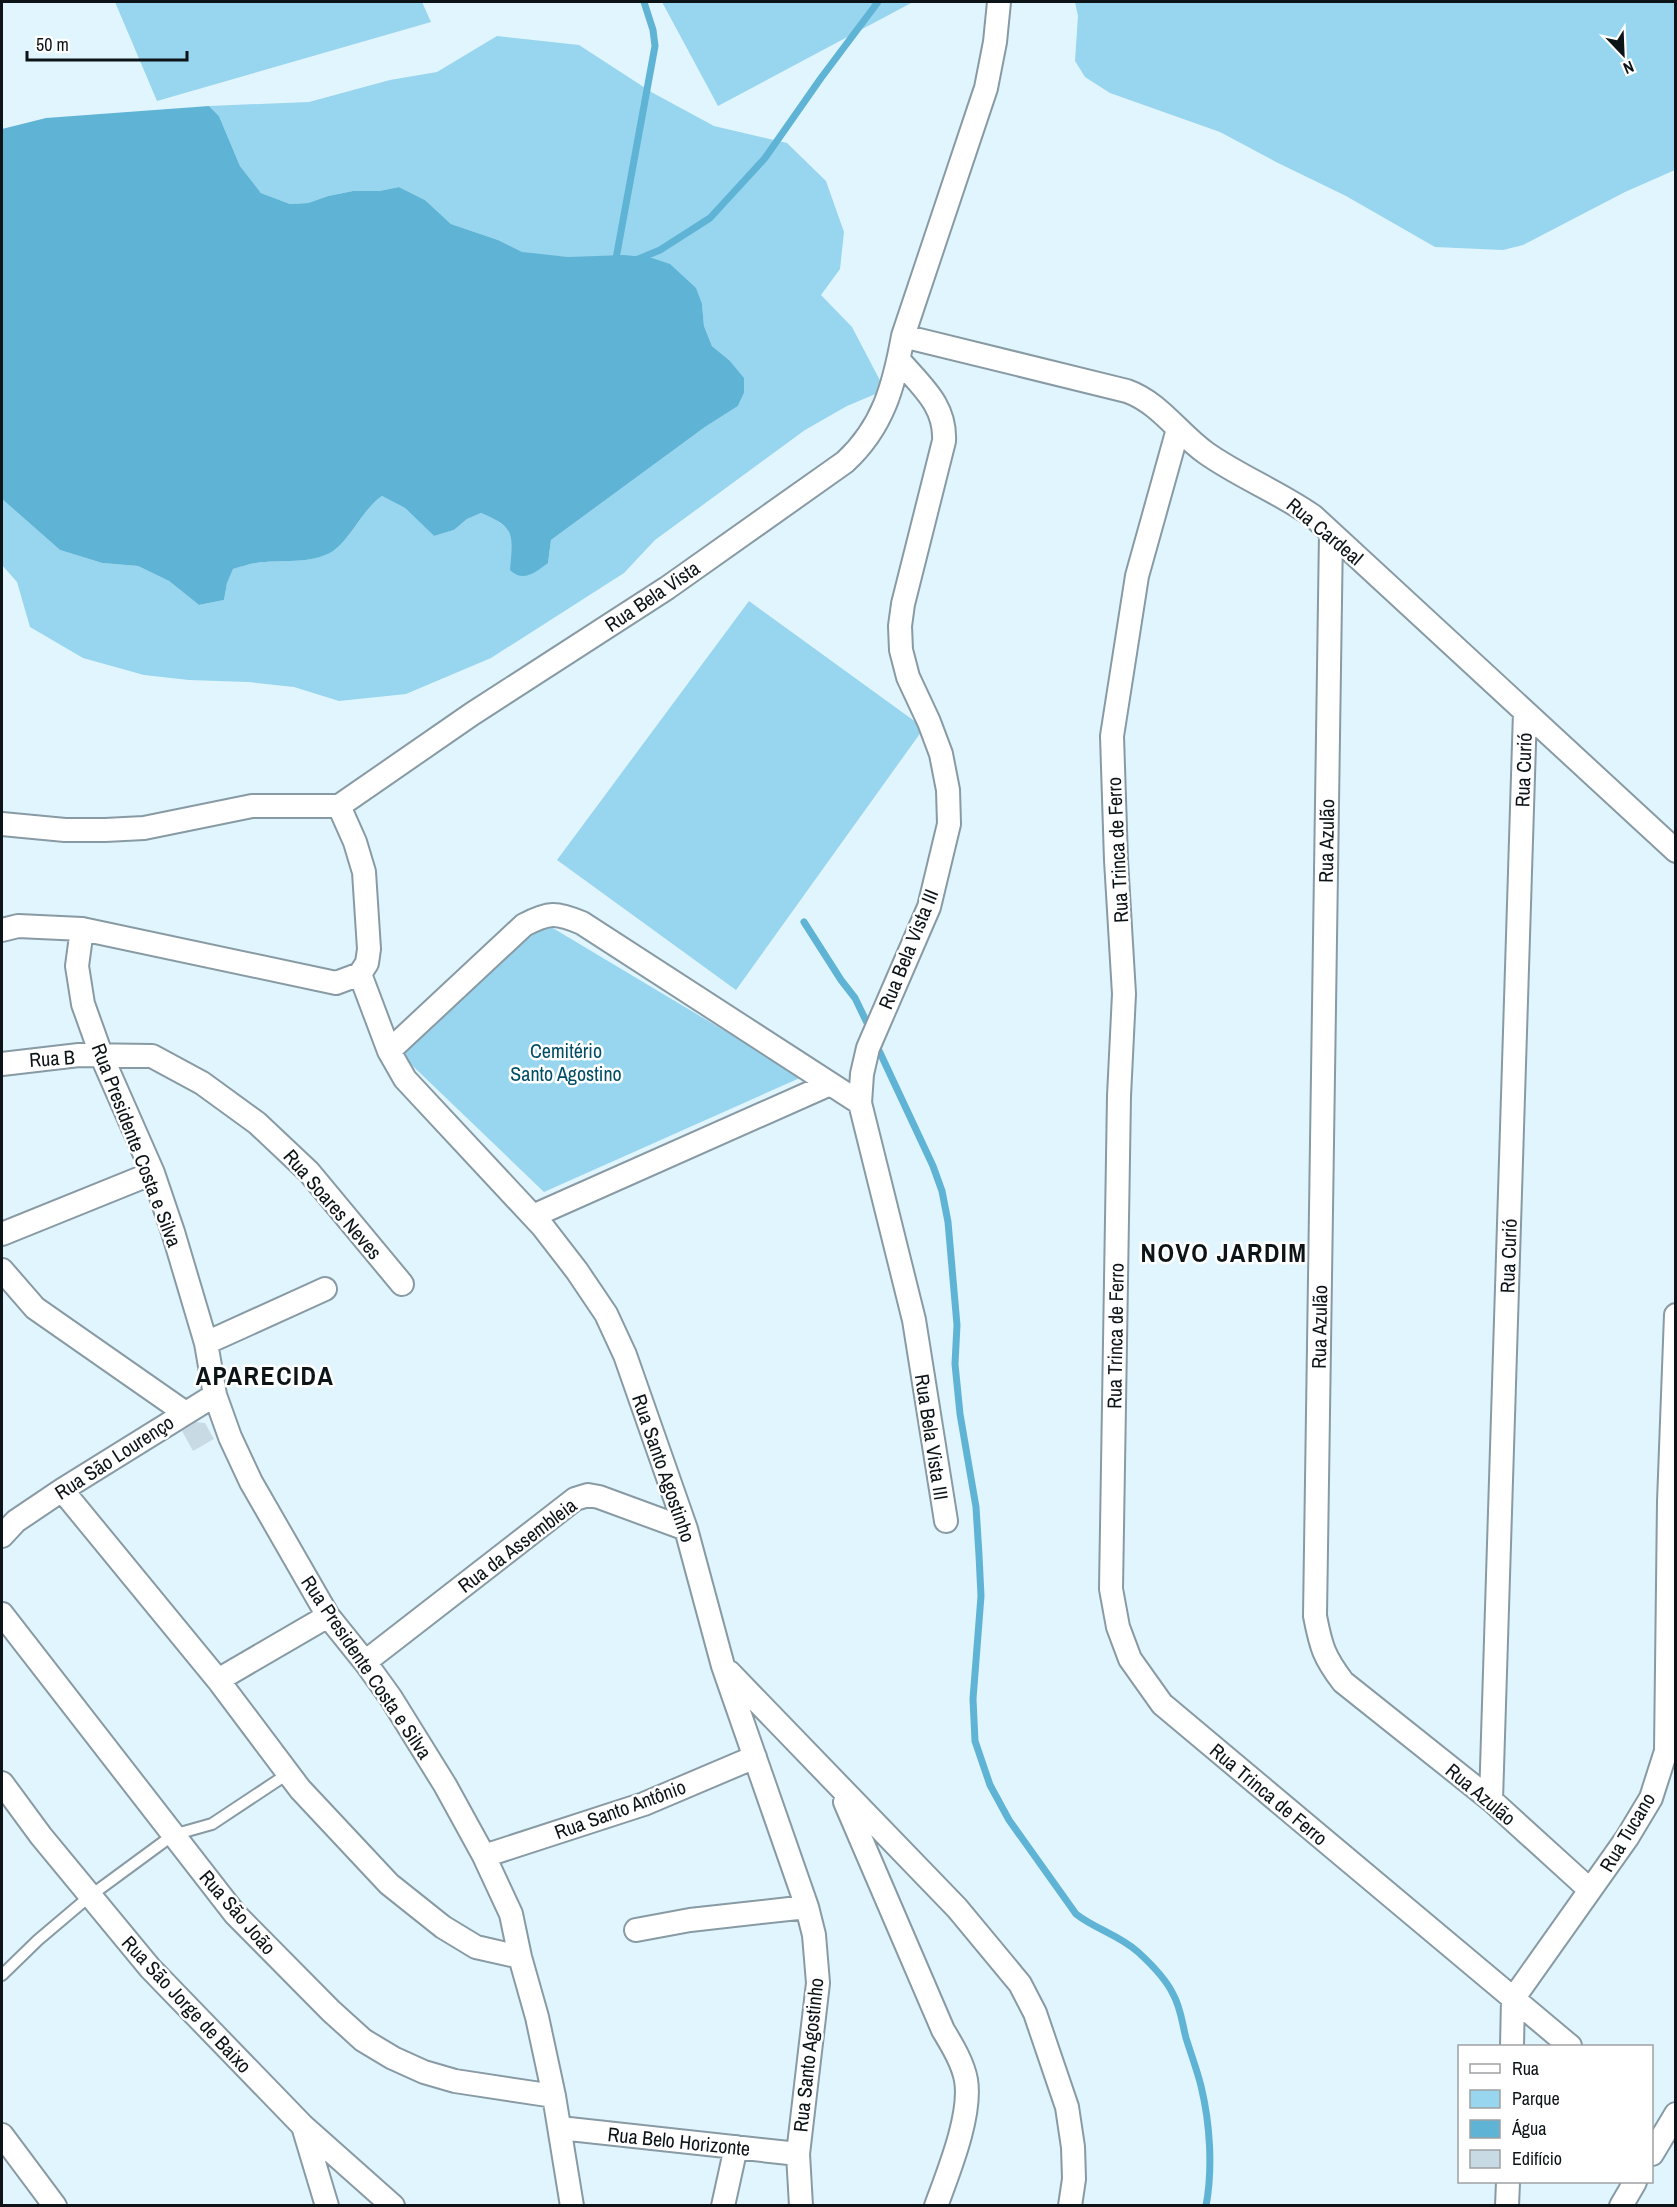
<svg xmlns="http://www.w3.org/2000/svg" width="1677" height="2207" font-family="'Archivo Narrow',sans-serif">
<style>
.green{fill:#98d5ef}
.water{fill:#5fb4d6}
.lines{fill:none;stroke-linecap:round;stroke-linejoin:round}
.stream{stroke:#5fb4d6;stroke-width:7}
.building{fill:#c8dbe4}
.service-casing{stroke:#889aa3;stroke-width:14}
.minor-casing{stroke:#889aa3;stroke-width:26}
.service{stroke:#fff;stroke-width:10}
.minor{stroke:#fff;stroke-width:22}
.labels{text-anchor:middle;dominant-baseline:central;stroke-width:5;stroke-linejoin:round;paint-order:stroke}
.street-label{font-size:20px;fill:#0d1417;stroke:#fff}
.park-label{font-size:20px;fill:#004e65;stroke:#fff}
.district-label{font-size:26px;font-weight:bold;letter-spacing:1.5px;fill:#0d1417;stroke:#fff}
</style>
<rect width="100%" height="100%" fill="#e1f5fe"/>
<path class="green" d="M115 2H422L431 22 157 101Z
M662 2H913L718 106Z
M1075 2H1675V170L1625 192 1523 245 1503 250 1435 247 1346 196 1276 162 1220 132 1110 93 1085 77 1075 61 1078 16Z
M497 36 579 45 653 93 714 126 787 143 826 181 844 232 840 269 821 295 852 327 885 390 847 406 805 430 655 540 624 573 491 658 406 694 339 701 294 687 248 682 189 680 144 675 83 658 30 627 17 582 2 565V499L60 550 102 563 138 566 169 581 199 605 224 600 227 582 233 569C241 567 248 564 256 563 280 559 311 565 332 551 353 537 362 510 382 496L405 508 434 536 454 530 467 519 481 513 495 519 507 528 513 540 548 563 551 540 705 427 738 406 744 393 729 360 712 346 704 326 702 304 596 257H569L522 253 498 240 451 224 425 200 399 187 379 191H353L328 196 308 203 290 204 261 193 240 166 219 116 209 106 309 102 390 80 437 72Z
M749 601 924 728 736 990 557 860Z
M531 915 802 1077 544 1192 395 1049Z"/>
<path class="water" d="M209 106 219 116 240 166 261 193 290 204 308 203 328 196 353 191H379L399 187 425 200 451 224 498 240 522 252 569 257 624 255 652 258 670 264 696 288 702 304 704 326 712 346 729 360 744 378V393L738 406 705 427 551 540 548 563C536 572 523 583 510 570 513 535 516 527 481 513L467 519 454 530 434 536 405 508 382 496C362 510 353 536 333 551 311 565 280 559 256 563 248 564 241 567 233 569L227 583 224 600 199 605 169 581 138 566 102 563 60 550 2 499V129L46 118Z"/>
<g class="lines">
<path class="stream" d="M636 260 660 250 710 218 765 158 821 78 878 2
M615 264 655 46 653 30 644 2
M804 922 841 980 855 998 870 1029
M875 1042 933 1166 942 1191 948 1222 957 1325 955 1364 960 1414 976 1507 979 1555 981 1596 973 1699 975 1741 990 1785 1009 1820 1076 1914C1095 1929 1119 1935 1138 1952 1150 1963 1166 1979 1173 1994 1181 2008 1182 2023 1186 2038 1191 2054 1197 2070 1201 2086 1210 2123 1213 2168 1206 2206"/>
</g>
<path class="building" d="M196 1422 205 1423 214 1439 193 1451 182 1431Z"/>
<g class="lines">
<defs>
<path id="service" d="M2 1975 38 1940 90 1896 173 1835 212 1824 289 1773"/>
<path id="minor" d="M903 336 1127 391C1160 403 1178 433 1206 453 1240 477 1279 492 1313 516L1676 851
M899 360C921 386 946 405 944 441L903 604 900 626 901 650 908 677 929 722 941 754 948 790 949 824 929 907 868 1048 862 1074 860 1103 914 1320 946 1521
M1178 429 1137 576 1112 736 1116 860 1124 994 1119 1096 1111 1589 1118 1627 1130 1659 1162 1704 1570 2046
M1331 533 1315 1616C1321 1647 1324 1657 1343 1682L1491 1800 1590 1890
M339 806 472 714 667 588 845 462C883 427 894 386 903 336L986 88 995 42 999 2
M339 806 355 842 364 872 369 949 367 963 360 974
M2 824 65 830H105L144 828 252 806H339
M82 929 77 966 83 1004 102 1057 153 1173 173 1232 206 1343 215 1395 230 1437 251 1482 328 1616 365 1662 391 1698 445 1785 484 1856 511 1914 520 1957 537 2017 554 2096 572 2206
M2 930 18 926 82 929 336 983 360 974
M360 974 389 1051 405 1079 543 1227 577 1271 606 1314 625 1355 686 1529 723 1666 807 1907 814 1935 818 1983 798 2154 801 2206
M389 1051 524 925C549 912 556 912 582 923L860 1103
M2 1064 79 1055 152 1056 202 1083 257 1123 309 1172 402 1284
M533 1216 830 1084
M2 1234 153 1173
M2 1270 35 1308 184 1412
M206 1343 325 1289
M62 1490 218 1680 300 1789 389 1884 443 1927 476 1947 520 1957
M2 1536 16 1521 62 1490 215 1395
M2 1614 235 1914 331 2011 363 2040 393 2058 424 2072 455 2081 554 2096
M365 1662 575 1499 588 1495 599 1497 686 1529
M729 1672 957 1908 1020 1984 1035 2013 1067 2107 1073 2147 1074 2179 1070 2206
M218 1680 328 1616
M2 1783 41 1836 150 1968 303 2126 393 2206
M1491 1800 1525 712
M845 1802 943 2030C952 2045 963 2063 966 2080 972 2115 948 2173 936 2206
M484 1856 644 1804 755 1757
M636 1930 690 1920 807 1907
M1513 1999 1627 1838 1651 1798 1666 1751 1669 1502 1676 1315
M1512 2046 1513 1999
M303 2126 327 2206
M560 2128 798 2154
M2 2135 55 2206
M1652 2154 1676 2114
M723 2206 736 2147
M1507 2206 1508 2182
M1621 2206 1635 2182"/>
</defs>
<use href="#service" class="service-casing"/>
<use href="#minor" class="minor-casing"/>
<use href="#service" class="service"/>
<use href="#minor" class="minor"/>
</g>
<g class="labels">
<g class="street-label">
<text transform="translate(1325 531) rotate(40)">Rua Cardeal</text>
<text transform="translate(652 596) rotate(-34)">Rua Bela Vista</text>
<text transform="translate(1523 770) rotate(-88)">Rua Curió</text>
<text transform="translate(1326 841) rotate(-89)">Rua Azulão</text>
<text transform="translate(1117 850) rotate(-93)">Rua Trinca de Ferro</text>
<text transform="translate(908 949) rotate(-68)">Rua Bela Vista III</text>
<text transform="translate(52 1058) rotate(-4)">Rua B</text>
<text transform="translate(137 1145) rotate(69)">Rua Presidente Costa e Silva</text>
<text transform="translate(333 1204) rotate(49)">Rua Soares Neves</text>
<text transform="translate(1508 1256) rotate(-88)">Rua Curió</text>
<text transform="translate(1319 1327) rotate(-89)">Rua Azulão</text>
<text transform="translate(1115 1336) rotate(-89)">Rua Trinca de Ferro</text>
<text transform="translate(932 1437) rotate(81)">Rua Bela Vista III</text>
<text transform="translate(114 1457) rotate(-33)">Rua São Lourenço</text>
<text transform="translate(664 1468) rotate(71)">Rua Santo Agostinho</text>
<text transform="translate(517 1545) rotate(-37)">Rua da Assembleia</text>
<text transform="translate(367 1667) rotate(56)">Rua Presidente Costa e Silva</text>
<text transform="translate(1269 1794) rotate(40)">Rua Trinca de Ferro</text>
<text transform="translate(1481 1794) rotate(40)">Rua Azulão</text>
<text transform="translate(620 1809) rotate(-20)">Rua Santo Antônio</text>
<text transform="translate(1627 1832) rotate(-59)">Rua Tucano</text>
<text transform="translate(238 1912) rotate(49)">Rua São João</text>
<text transform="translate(187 2004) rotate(47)">Rua São Jorge de Baixo</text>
<text transform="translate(808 2055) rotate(-84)">Rua Santo Agostinho</text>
<text transform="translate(679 2141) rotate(6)">Rua Belo Horizonte</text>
</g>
<g class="park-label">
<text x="566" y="1050">Cemitério<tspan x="566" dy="23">Santo Agostino</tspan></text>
</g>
<g class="district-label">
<text x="1224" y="1252">NOVO JARDIM</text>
<text x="265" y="1375">APARECIDA</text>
</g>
</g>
<rect width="1677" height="2207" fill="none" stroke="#0d1417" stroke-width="6"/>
<rect x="1458" y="2045" width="195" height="138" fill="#ffffff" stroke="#9ea1a2" stroke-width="1.5"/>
<rect x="1470" y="2064" width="30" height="9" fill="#ffffff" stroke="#9ea1a2" stroke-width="1.5"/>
<text x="1512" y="2075" font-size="18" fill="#0d1417">Rua</text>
<rect x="1470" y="2090" width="30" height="18" fill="#98d5ef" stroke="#9ea1a2" stroke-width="1.5"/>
<text x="1512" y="2105" font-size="18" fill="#0d1417">Parque</text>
<rect x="1470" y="2120" width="30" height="18" fill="#5fb4d6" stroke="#9ea1a2" stroke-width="1.5"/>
<text x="1512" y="2135" font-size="18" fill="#0d1417">Água</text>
<rect x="1470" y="2150" width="30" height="18" fill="#c8dbe4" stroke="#9ea1a2" stroke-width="1.5"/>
<text x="1512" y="2165" font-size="18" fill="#0d1417">Edifício</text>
<g transform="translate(1623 54) rotate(157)" stroke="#ffffff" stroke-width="4.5" paint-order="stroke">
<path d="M0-4.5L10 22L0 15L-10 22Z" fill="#0d1417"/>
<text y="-9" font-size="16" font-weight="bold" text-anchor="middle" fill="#0d1417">N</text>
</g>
<path d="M27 51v9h160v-9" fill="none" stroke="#0d1417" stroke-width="3"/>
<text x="36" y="51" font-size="18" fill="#0d1417" stroke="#ffffff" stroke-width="4.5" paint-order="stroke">50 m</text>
</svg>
